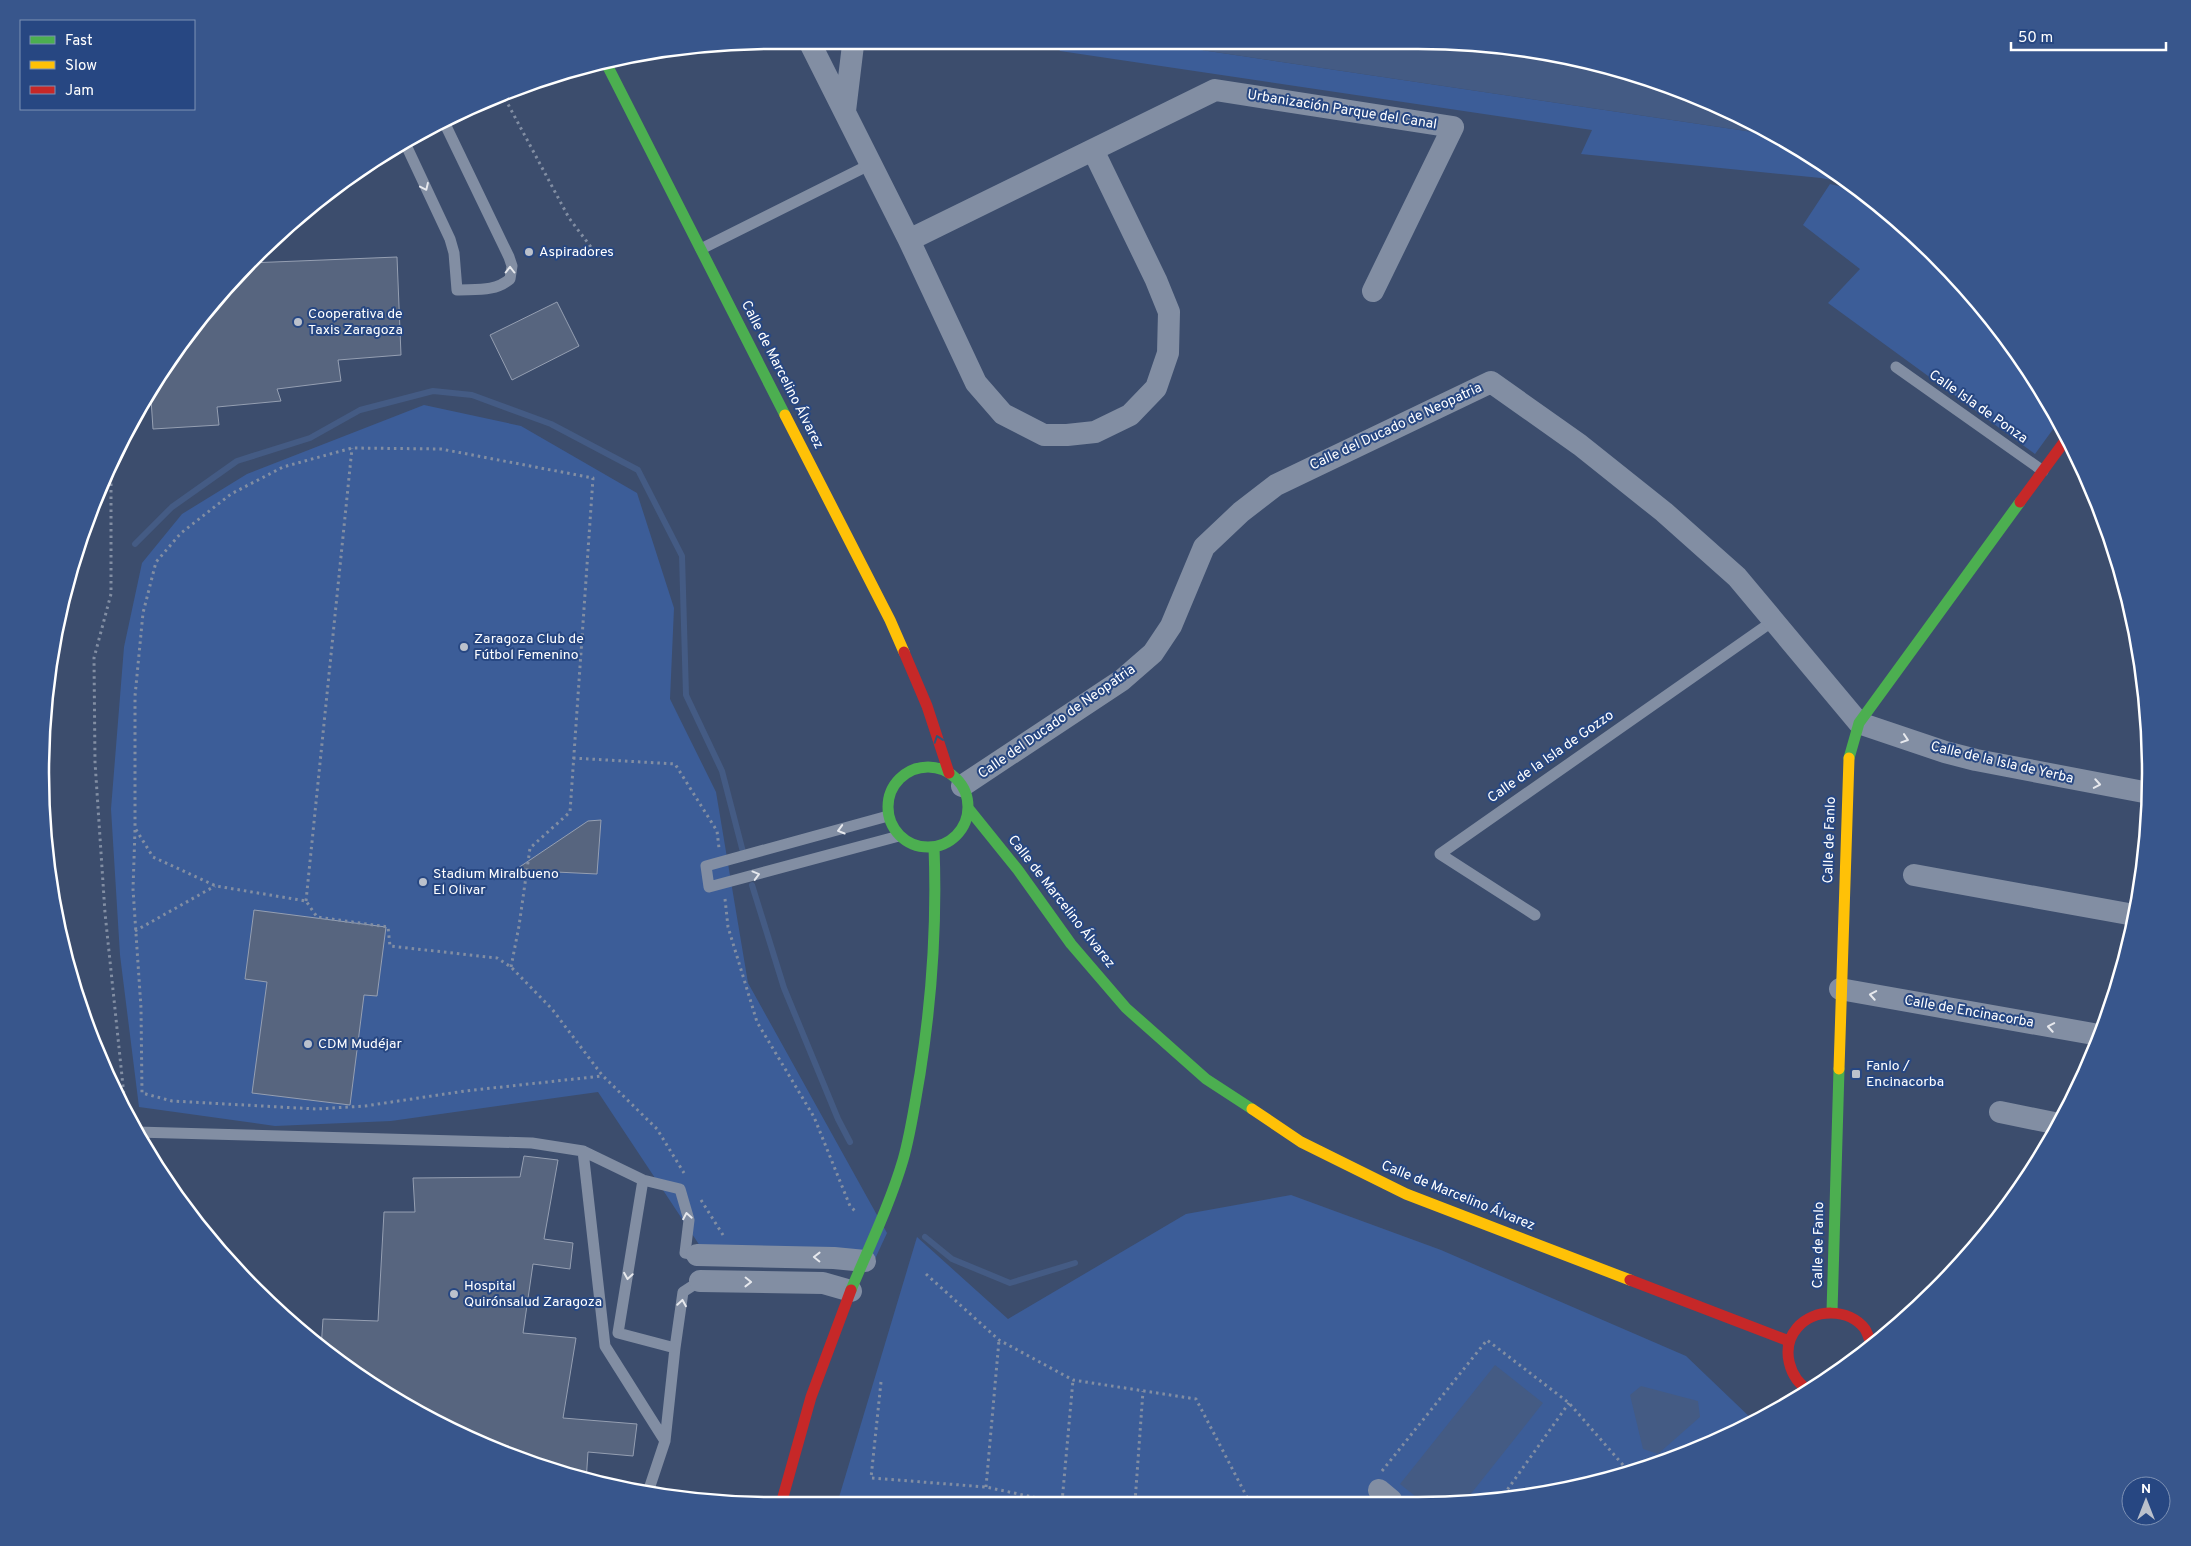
<svg xmlns="http://www.w3.org/2000/svg" width="2191" height="1546" font-family="Overpass,sans-serif">
<style>
.green{fill:#3c5d98}
.water{fill:#445b84}
.lines{fill:none;stroke-linecap:round;stroke-linejoin:round}
.stream{stroke:#445b84;stroke-width:6}
.building{fill:#57657f;stroke:#959fb2}
.path{stroke:#828ea3;stroke-width:3;stroke-dasharray:2.5 4;stroke-linecap:butt}
.lane{stroke:#828ea3;stroke-width:11}
.street{stroke:#828ea3;stroke-width:22}
.fast{stroke:#4caf50;stroke-width:11}
.slow{stroke:#ffc107;stroke-width:11}
.jam{stroke:#c62828;stroke-width:11}
.oneway{stroke:#e6e8ed}
.oneway2{stroke:#2d577a}
.poi-dot{fill:#bbc1cc;stroke:#274782;stroke-width:2}
.labels{text-anchor:middle;dominant-baseline:central;stroke-width:4;stroke-linejoin:round;paint-order:stroke}
.street-label{font-size:14px;fill:#fff;stroke:#274782}
.poi-label{font-size:14px;fill:#fff;stroke:#274782;text-anchor:start}
.rim{fill:none;stroke:#fff;stroke-width:2.5}
</style>
<rect width="100%" height="100%" fill="#3c4d6d"/>
<path class="green" d="M1148 42 1780 136 1852 184 1821 178 1581 154 1592 130 1060 51 1056 43Z
M1830 184 1864 192 1969 289 2053 406 2059 421 2035 454 1828 303 1860 269 1803 225Z
M424 405 521 426 637 493 674 608 670 699 716 792 748 983 887 1233 874 1261 704 1252 598 1092 391 1121 275 1126 139 1107 120 955 111 809 124 647 142 563 182 514 247 474Z
M1291 1195 1441 1250 1686 1356 1756 1423 1742 1431 1608 1481 1514 1500 837 1504 917 1237 1008 1319 1186 1214Z"/>
<path class="water" d="M1418 40 1561 54 1654 79 1780 136 1148 42Z
M1495 1365 1543 1403 1466 1500H1420L1400 1484Z
M1641 1386 1698 1401 1700 1417 1658 1454 1643 1449 1630 1395Z"/>
<g class="lines">
<path class="stream" d="M135 544 172 507 237 461 310 438 360 410 433 391 472 395 551 424 638 470 682 556 686 695 722 771 743 852
M752 885 784 988 838 1119 850 1142
M925 1237 952 1259 1010 1283 1075 1263"/>
</g>
<path class="building" d="M397 257 401 355 338 360 341 381 277 389 281 401 217 407 219 425 153 429 151 399 148 395 163 366 222 290 249 263Z
M557 302 579 346 512 380 490 335Z
M601 820 597 874 515 870 588 821Z
M254 910 386 927 377 996 364 995 350 1105 252 1093 267 982 245 979Z
M524 1156 558 1160 544 1239 573 1243 570 1269 533 1264 523 1333 576 1338 563 1418 637 1424 633 1456 588 1452 586 1482 449 1431 321 1349 323 1319 378 1321 384 1212H415L413 1178 520 1177Z"/>
<g class="lines">
<path class="path" d="M502 93 569 218 600 259
M111 464V594L94 658 95 762 105 913 126 1115
M573 758 675 764 717 831 719 848
M135 830 133 889 141 1008 142 1093 172 1101 316 1109 365 1106 465 1091 602 1076
M725 899 728 927 757 1022 814 1117 850 1206 855 1211
M306 901 352 448
M135 931 215 886
M511 967 519 926 530 848 570 812 593 478 441 449 352 448 283 467 231 494 181 533 156 562 143 613 135 696V828L153 857 216 886 306 901 317 917 388 927 390 946 497 958 511 967 552 1009 602 1075 657 1129 684 1173
M112 1088 122 1082
M701 1200 723 1235
M926 1274 999 1340 1073 1380 1196 1399 1249 1501
M881 1382 871 1478 986 1487 1056 1502
M1382 1471 1487 1340 1569 1403 1630 1473
M986 1487 999 1340
M1500 1500 1569 1403
M1062 1502 1073 1380
M1135 1502 1143 1391"/>
<path class="lane" d="M405 143 450 239 454 253 457 290C476 289 495 292 510 279L512 266 509 257 444 122
M701 249 871 164
M1896 367 2043 471
M888 816 706 866 709 887 899 836
M1535 915 1440 854 1773 621
M136 1132 532 1143 583 1151 605 1346 665 1441 648 1492
M583 1151 643 1180
M697 1255 685 1253 689 1220 680 1189 643 1180 618 1333 675 1348 683 1292 700 1281
M665 1441 675 1348"/>
<path class="street" d="M811 45 909 240 976 383 1003 414 1044 435H1067L1095 432 1130 415 1156 388 1168 353 1169 312 1156 280 1093 150
M845 111 853 45
M909 240 1215 90 1453 127 1373 291
M962 786 1122 680 1153 653 1171 626 1204 547 1241 512 1276 485 1491 382 1580 445 1664 512 1737 577 1859 723 1945 752 1976 760 2149 793
M1914 875 2134 915
M1840 989 2099 1035
M2000 1112 2059 1124
M697 1255 834 1258 865 1261
M700 1281 823 1283 851 1291
M1379 1490 1391 1500"/>
<path class="fast" d="M605 61 785 415
M1849 758 1859 723 2020 502
M888 807a40 40 0 1 1 80 0a40 40 0 1 1-80 0Z
M968 808 1018 870 1071 944 1126 1008 1206 1079 1252 1109
M851 1290C869 1247 890 1204 903 1160 911 1132 915 1102 920 1074 932 998 937 923 934 847
M1832 1312 1839 1069"/>
<path class="slow" d="M785 415 890 620 904 652
M1839 1069 1849 758
M1252 1109 1301 1142 1406 1194 1630 1280"/>
<path class="jam" d="M2020 502 2067 438
M904 652 927 706 949 773
M1630 1280 1789 1341
M1810 1391C1789 1379 1780 1348 1797 1328 1814 1308 1849 1308 1865 1329 1868 1334 1870 1341 1872 1347
M781 1504 811 1397 851 1290"/>
</g>
<defs><path id="oneway-chevron" d="M-2-3.5L2.5 0L-2 3.5" fill="none" stroke-width="1.6" stroke-linecap="round" stroke-linejoin="round" transform="scale(1.25)"/></defs>
<g class="oneway">
<use href="#oneway-chevron" transform="translate(425 187) rotate(65)"/>
<use href="#oneway-chevron" transform="translate(510 270) rotate(-90)"/>
<use href="#oneway-chevron" transform="translate(1905 739) rotate(18)"/>
<use href="#oneway-chevron" transform="translate(2097 784) rotate(10)"/>
<use href="#oneway-chevron" transform="translate(841 830) rotate(164)"/>
<use href="#oneway-chevron" transform="translate(756 875) rotate(-15)"/>
<use href="#oneway-chevron" transform="translate(1873 995) rotate(-170)"/>
<use href="#oneway-chevron" transform="translate(2051 1027) rotate(-170)"/>
<use href="#oneway-chevron" transform="translate(687 1216) rotate(-100)"/>
<use href="#oneway-chevron" transform="translate(817 1257) rotate(-179)"/>
<use href="#oneway-chevron" transform="translate(628 1276) rotate(99)"/>
<use href="#oneway-chevron" transform="translate(748 1282) rotate(1)"/>
<use href="#oneway-chevron" transform="translate(682 1303) rotate(-81)"/>
</g>
<use class="oneway2" href="#oneway-chevron" transform="translate(938 739) rotate(-109)"/>
<g class="poi-dot">
<circle cx="529" cy="252" r="5"/>
<circle cx="298" cy="322" r="5"/>
<circle cx="464" cy="647" r="5"/>
<circle cx="423" cy="882" r="5"/>
<circle cx="308" cy="1044" r="5"/>
<rect x="1851" y="1069" width="10" height="10" rx="2.5"/>
<circle cx="454" cy="1294" r="5"/>
</g>
<g class="labels">
<g class="street-label">
<text transform="translate(1342 110) rotate(9)">Urbanización Parque del Canal</text>
<text transform="translate(782 375) rotate(63)">Calle de Marcelino Álvarez</text>
<text transform="translate(1978 407) rotate(35)">Calle Isla de Ponza</text>
<text transform="translate(1396 427) rotate(-25)">Calle del Ducado de Neopatria</text>
<text transform="translate(1057 722) rotate(-35)">Calle del Ducado de Neopatria</text>
<text transform="translate(1551 757) rotate(-35)">Calle de la Isla de Gozzo</text>
<text transform="translate(2002 763) rotate(13)">Calle de la Isla de Yerba</text>
<text transform="translate(1830 840) rotate(-88)">Calle de Fanlo</text>
<text transform="translate(1061 902) rotate(52)">Calle de Marcelino Álvarez</text>
<text transform="translate(1969 1012) rotate(10)">Calle de Encinacorba</text>
<text transform="translate(1458 1196) rotate(22)">Calle de Marcelino Álvarez</text>
<text transform="translate(1819 1245) rotate(-89)">Calle de Fanlo</text>
</g>
<g class="poi-label">
<text x="539" y="252">Aspiradores</text>
<text x="308" y="314">Cooperativa de<tspan x="308" dy="16">Taxis Zaragoza</tspan></text>
<text x="474" y="639">Zaragoza Club de<tspan x="474" dy="16">Fútbol Femenino</tspan></text>
<text x="433" y="874">Stadium Miralbueno<tspan x="433" dy="16">El Olivar</tspan></text>
<text x="318" y="1044">CDM Mudéjar</text>
<text x="1866" y="1066">Fanlo /<tspan x="1866" dy="16">Encinacorba</tspan></text>
<text x="464" y="1286">Hospital<tspan x="464" dy="16">Quirónsalud Zaragoza</tspan></text>
</g>
</g>
<path d="M0 0H2191V1546H0ZM773 49H1418A724 724 0 0 1 2142 773V773A724 724 0 0 1 1418 1497H773A724 724 0 0 1 49 773V773A724 724 0 0 1 773 49Z" fill="#38568c" fill-rule="evenodd"/>
<path class="rim" d="M773 49H1418A724 724 0 0 1 2142 773V773A724 724 0 0 1 1418 1497H773A724 724 0 0 1 49 773V773A724 724 0 0 1 773 49Z"/>
<rect x="20" y="20" width="175" height="90" fill="#274782" stroke="#7d91b4"/>
<rect x="30" y="36" width="25" height="8" fill="#4caf50" stroke="#7d91b4"/>
<text x="65" y="45" font-size="15" fill="#ffffff">Fast</text>
<rect x="30" y="61" width="25" height="8" fill="#ffc107" stroke="#7d91b4"/>
<text x="65" y="70" font-size="15" fill="#ffffff">Slow</text>
<rect x="30" y="86" width="25" height="8" fill="#c62828" stroke="#7d91b4"/>
<text x="65" y="95" font-size="15" fill="#ffffff">Jam</text>
<g transform="translate(2146 1501)"><circle r="24" fill="#274782" stroke="#7d91b4"/>
<path d="M0-4L9 19L0 12L-9 19Z" fill="#bbc1cc"/>
<text y="-8" font-size="14" font-weight="bold" text-anchor="middle" fill="#ffffff">N</text>
</g>
<path d="M2011 42v8h155v-8" fill="none" stroke="#ffffff" stroke-width="2.5"/>
<text x="2018" y="42" font-size="15" fill="#ffffff" stroke="#274782" stroke-width="4" paint-order="stroke">50 m</text>
</svg>
